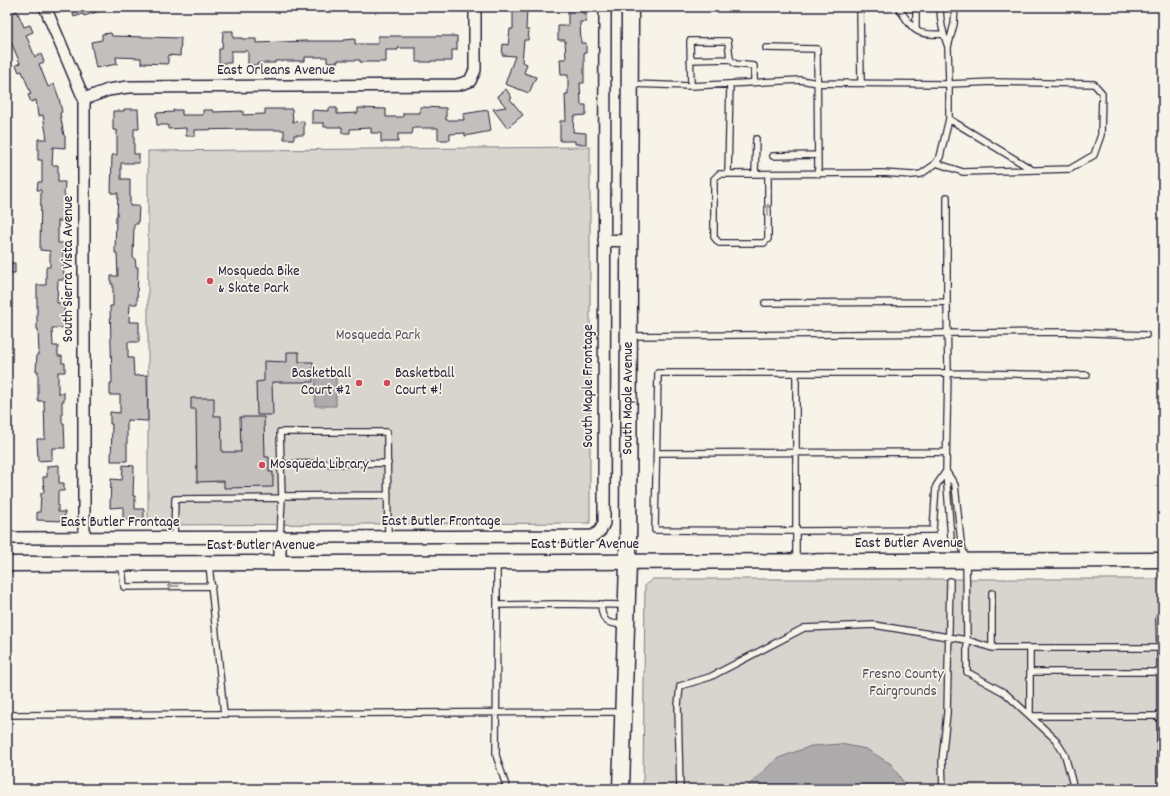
<svg xmlns="http://www.w3.org/2000/svg" width="1170" height="796" font-family="Dekko,sans-serif">
<style>
.green{fill:#d8d5cf;stroke:#7d7c85}
.water{fill:#aeabad;stroke:#76747f}
.building{fill:#c2bfbd;stroke:#22223b}
.lines{fill:none;stroke-linecap:round;stroke-linejoin:round}
.service-casing{stroke:#22223b;stroke-width:8}
.minor-casing{stroke:#22223b;stroke-width:14}
.tertiary-casing{stroke:#22223b;stroke-width:17}
.secondary-casing{stroke:#22223b;stroke-width:19}
.service{stroke:#f7f3e8;stroke-width:5.5}
.minor{stroke:#f7f3e8;stroke-width:11}
.tertiary{stroke:#f7f3e8;stroke-width:14}
.secondary{stroke:#f7f3e8;stroke-width:16}
.oneway{stroke:#97959a}
.poi-dot{fill:#d1495b;stroke:#f7f3e8;stroke-width:1.5}
.labels{text-anchor:middle;dominant-baseline:central;stroke-width:3.5;stroke-linejoin:round;paint-order:stroke}
.street-label{font-size:15px;fill:#22223b;stroke:#f7f3e8}
.poi-label{font-size:15px;fill:#22223b;stroke:#f7f3e8;text-anchor:start}
.park-label{font-size:15px;fill:#504f60;stroke:#f7f3e8}
</style>
<rect width="100%" height="100%" fill="#f7f3e8"/>
<filter id="ink" filterUnits="userSpaceOnUse"><feTurbulence type="fractalNoise" baseFrequency=".025" numOctaves="2"/><feDisplacementMap in="SourceGraphic" scale="8" xChannelSelector="R" yChannelSelector="G"/><feConvolveMatrix kernelMatrix="1 2 1 2 8 2 1 2 1" color-interpolation-filters="sRGB"/></filter>
<g filter="url(#ink)">
<path class="green" d="M590 147V523L148 525V151Z
M653 579H1163V789H643L645 585Z"/>
<path class="water" d="M316 371H336V406H315Z
M841 744 866 749 891 764 908 789H745L776 759 811 746Z"/>
<path class="building" d="M71 7H105L106 9 84 16 83 14 74 17Z
M513 7H527L526 30H529L528 40H524L522 62 527 64 524 73 536 77 529 93 505 84 515 56 502 55 503 44 508 45 510 29H513Z
M572 7H584L583 14H586V22H580L581 43H586V53H584V83H580L581 105H586V115L574 116 573 132 586 133V144H575V141H560V121H566L565 94H568V75H561L560 59H566L565 40H558V26H568V9H572Z
M17 11 24 27 30 25 33 32 26 35 35 57 41 54 44 62 39 64 48 87 54 84 59 98 62 112 60 113 64 136H65V148L53 147 52 165H58V182H65L64 195H65L64 221H58V243H64V251H63L64 280H58L57 303H64L65 328H52L53 346H58V356H62V363H65V372H58V393H64V401H62V423H64L65 448H52V460L38 461 37 439H45L44 401H38V371H36L37 354H39L38 329H37V285H46V267H50V251L40 250 41 190H37L38 182H42V160H38V139H47L43 115 38 116 36 100 31 102 28 95 31 94 22 71 19 72 16 65 20 63 11 42 7 44V16Z
M223 31H233V38H242V39H256V43L305 41H343V40L355 39V44H378V36H457V50H452V61H431V62H416V48H398V50H386V62H360V60H338V62H327V57H305V61H275V63H258V65H248V51H231V63H219V49H222Z
M111 33 112 36 181 38 180 56 168 55V64L141 63V58L116 57 117 64 96 68 91 42 102 40V34Z
M506 89 512 98 510 99 523 115 507 128 493 109 506 107 497 96Z
M420 107 446 108V120H464L463 114 488 110 491 131 465 136V133L450 134V140H438V128H413L412 134H398V142H381V133H371V128L350 129V133H342V127H324V123H312V110L329 111V108H337V114L358 113V108L386 109V117H403V113H420Z
M124 109H138L139 129H134V154H139V163H121V179H130V206H139L138 224H134L133 258H135L136 267H138L137 304H130L129 322H139V342H128V358H133L134 376 147 375 148 421 127 420V461H111L112 424H110V412L120 413V395H110V383H112L110 306H113V284H111V276H118L117 253H115L116 216H117L118 193H111L112 155H117V130H113V111H124Z
M265 109H292L293 122 304 121V135H294V139H284V130H248V129L195 130V136H186V128L168 129V125H157L156 113 174 112 173 110H182V115H203V110H213V112L243 111V115L265 114Z
M7 263H15V273H7Z
M287 352H299V362H313V382H272L273 415H257L256 382 264 381V361L287 362Z
M191 398H214V416H221L222 452H241L240 417H264L265 457H269V472H273V487L224 488V481L197 482 196 409H191Z
M59 465V483H64V491H58V512H65L64 521 37 520V512H40L41 493H44L43 477H47V466Z
M123 465 134 466 133 496H135V509H144V519L123 520V507L110 508 111 479 122 480Z"/>
<g class="lines">
<defs>
<path id="service" d="M860 7 861 83
M898 7C914 30 914 36 943 34
M916 7V30
M940 7C940 21 943 34 948 47L954 24 955 7
M766 48 817 49 818 174
M690 60 730 59
M630 84 691 86 800 80 818 83 949 84 948 47
M691 86 690 41H728L730 59 735 64 754 66V82
M949 119 1031 169
M773 156 818 155
M728 174 730 84
M755 174 756 139
M768 174V239L764 243H719L714 237V179L719 174 882 173 912 175 921 174 934 165 940 157 949 119V84L994 82 1094 84 1102 93 1101 135 1094 155 1070 169 963 172 936 163
M947 302V197
M765 303 947 302 948 373H658L655 530 796 531 933 530 936 486 946 471
M629 336 1065 332 1146 335
M796 373V561
M657 453 946 452
M281 464 388 463
M946 473 951 538
M282 496 388 495
M280 537 282 498 280 432H387L388 537
M174 538 175 499 282 498
M209 564 224 714
M122 565 124 587 212 586
M601 604C602 624 608 624 626 624
M497 605V563
M992 648V593
M1030 648V716H1160
M1160 648 1159 617 1163 614
M1030 672H1160
M7 715 622 712
M507 789 496 755 497 605 555 604 626 605
M680 789 678 705 680 686 710 677 804 628 874 625 967 640 966 561 961 542 955 485 946 471 948 373 1087 375
M943 789 942 760 947 713 950 581
M1074 789 1065 755 1055 739 1005 693 967 672V640L992 648H1160V789"/>
<path id="minor" d="M45 7 84 99V538
M84 99 108 90 128 87 457 85 470 81 475 70V7
M604 240 629 241
M280 537V563
M7 538 593 536 600 531 604 523 605 7"/>
<path id="tertiary" d="M7 564 1163 560"/>
<g id="secondary">
<path id="s1" d="M621 789 628 562 630 7"/>
</g>
</defs>
<use href="#service" class="service-casing"/>
<use href="#minor" class="minor-casing"/>
<use href="#tertiary" class="tertiary-casing"/>
<use href="#secondary" class="secondary-casing"/>
<use href="#service" class="service"/>
<use href="#minor" class="minor"/>
<use href="#tertiary" class="tertiary"/>
<use href="#secondary" class="secondary"/>
</g>
<defs><path id="oneway-shaft" d="M-6 0H5M1.5-3L5.5 0L1.5 3" fill="none" stroke-width="1.6" stroke-linecap="round" stroke-linejoin="round"/></defs>
<g class="oneway">
<use href="#oneway-shaft" transform="translate(768 210) rotate(-90)"/>
<use href="#oneway-shaft" transform="translate(173 586) rotate(179)"/>
</g>
</g>
<g class="poi-dot">
<circle cx="210" cy="281" r="4"/>
<circle cx="359" cy="383" r="4"/>
<circle cx="387" cy="383" r="4"/>
<circle cx="262" cy="465" r="4"/>
</g>
<g class="labels">
<g class="street-label">
<text x="276" y="71">East Orleans Avenue</text>
<text transform="translate(69 269) rotate(-90)">South Sierra Vista Avenue</text>
<text transform="translate(589 386) rotate(-90)">South Maple Frontage</text>
<text stroke="none"><textPath href="#s1" startOffset="391">South Maple Avenue</textPath></text>
<text x="441" y="522">East Butler Frontage</text>
<text x="120" y="523">East Butler Frontage</text>
<text x="909" y="544">East Butler Avenue</text>
<text x="585" y="545">East Butler Avenue</text>
<text x="261" y="546">East Butler Avenue</text>
</g>
<g class="poi-label">
<text x="218" y="272">Mosqueda Bike<tspan x="218" dy="17">&amp; Skate Park</tspan></text>
<text x="351" y="374" text-anchor="end">Basketball<tspan x="351" dy="17">Court #2</tspan></text>
<text x="395" y="374">Basketball<tspan x="395" dy="17">Court #!</tspan></text>
<text x="270" y="465">Mosqueda Library</text>
</g>
<g class="park-label">
<text x="378" y="336">Mosqueda Park</text>
<text x="903" y="675">Fresno County<tspan x="903" dy="17">Fairgrounds</tspan></text>
</g>
</g>
<rect width="1170" height="796" fill="none" stroke="#f7f3e8" stroke-width="24"/>
<rect x="12" y="12" width="1146" height="772" fill="none" stroke="#22223b" stroke-width="1.5" filter="url(#ink)"/>
</svg>
